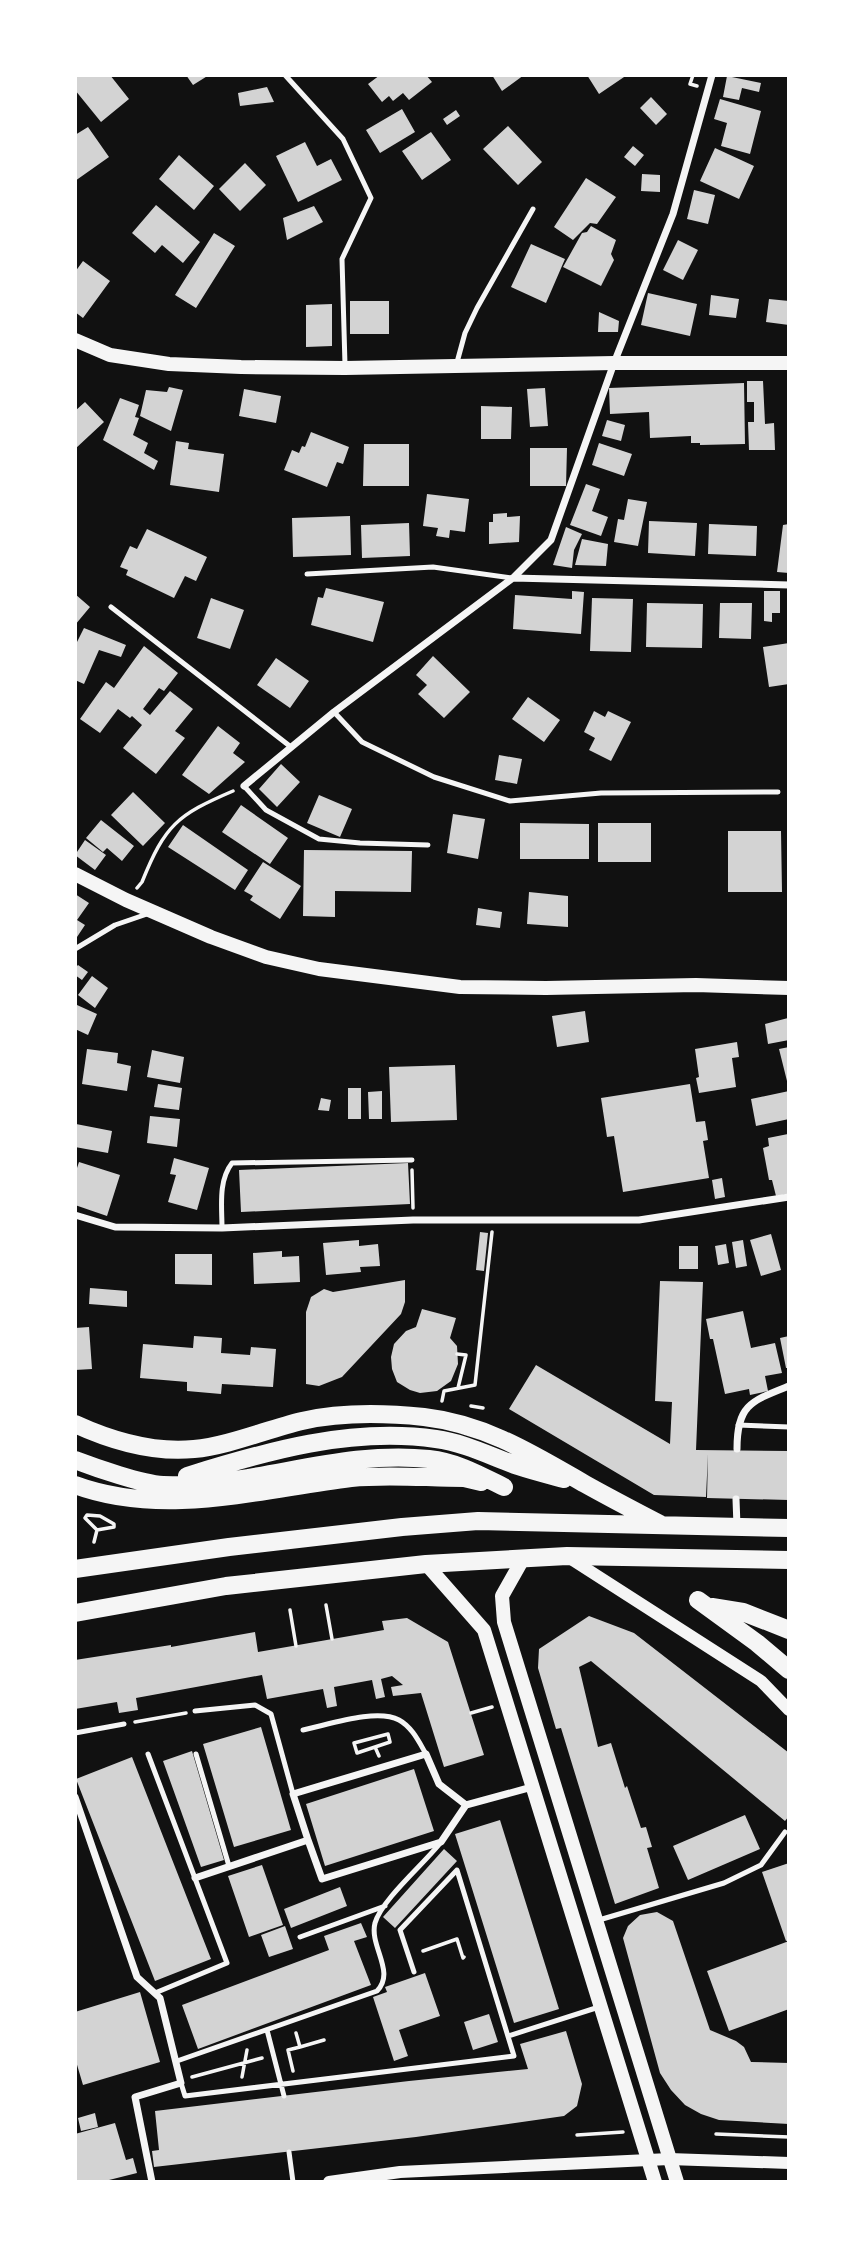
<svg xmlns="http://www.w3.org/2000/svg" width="864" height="2257" font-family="Rubik,sans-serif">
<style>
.building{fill:#d3d3d3}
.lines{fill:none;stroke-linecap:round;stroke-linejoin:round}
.path{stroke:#f5f5f5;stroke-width:3.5}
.service{stroke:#f5f5f5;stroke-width:5}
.minor{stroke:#f5f5f5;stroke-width:7}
.tertiary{stroke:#f5f5f5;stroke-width:12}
.secondary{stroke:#f5f5f5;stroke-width:14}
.primary{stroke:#f5f5f5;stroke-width:18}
</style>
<rect width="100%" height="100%" fill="#111"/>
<path class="building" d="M75 75H110L129 99 101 122 75 90Z
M186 75H209L193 85Z
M380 75H426L432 82 409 100 403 93 393 101 389 96 382 102 368 84Z
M492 75H524L502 91Z
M587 75H627L599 94Z
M727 76 761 83 759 92 742 88 739 100 723 97Z
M267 87 274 102 240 106 238 93Z
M651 97 667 114 656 125 640 108Z
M720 99 761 111 750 154 721 146 727 123 714 119Z
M402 109 415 132 380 153 366 130Z
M456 110 460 116 447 125 443 119Z
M508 126 542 162 518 185 483 149Z
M88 127 109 157 75 181V135Z
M431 132 451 160 422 180 402 151Z
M305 142 317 166 331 159 342 180 298 202 276 156Z
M633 146 644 155 635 166 624 157Z
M715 148 754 166 739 199 700 181Z
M179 155 214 186 194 210 159 179Z
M245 163 266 185 240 211 219 189Z
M642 174 660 175V192L641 191Z
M586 178 616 197 597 224 590 223 573 240 554 227Z
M694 190 715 195 708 224 687 219Z
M156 205 200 242 183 263 162 245 155 253 132 233Z
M314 206 323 222 287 240 283 218Z
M591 226 616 240 611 254 614 260 601 286 563 267 582 233 587 232Z
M214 233 235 246 196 308 175 295Z
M678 240 698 250 683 280 663 270Z
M531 244 565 259 546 303 511 287Z
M83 261 110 281 83 318 75 312V272Z
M648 293 697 304 690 336 641 325Z
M711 295 739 299 736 318 709 315Z
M769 299 789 301V325L766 322Z
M350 301H389V334H350Z
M332 304V346L306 347V305Z
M599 312 619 321 618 332H598Z
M747 381H763L765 424 774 423 775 450H749L748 422H754V402H747Z
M744 383 745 444 700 445V443H691V436L650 438 649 412 610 414 609 388Z
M169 387 183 390 171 431 140 416 146 390 167 392Z
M545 388 548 426 530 427 527 389Z
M244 389 281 396 276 423 239 416Z
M120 398 139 405 135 417 139 418 133 435 148 443 144 453 158 461 154 470 103 440Z
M85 402 104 422 75 449V411Z
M481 406 512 407 511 439H481Z
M607 420 625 425 621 441 602 436Z
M311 432 349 447 343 464 337 462 327 487 284 470 292 450 299 453 302 446 305 447Z
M176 441 189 443 188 449 224 454 219 492 170 485Z
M599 443 632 454 624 476 592 465Z
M364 444H409V486H363Z
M530 448H567L566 486H530Z
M586 484 600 489 592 511 608 517 601 536 570 525Z
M427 494 469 499 465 532 450 530 449 538 436 536 438 528 423 526Z
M628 499 647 502 638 546 614 542 618 519 624 520Z
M507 513V517L520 516 519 542 489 544V522H493V514Z
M350 516 351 555 293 557 292 518Z
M649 521 697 523 695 556 648 553Z
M409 523 410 556 362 558 361 525Z
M709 524 757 526 756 556 708 554Z
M789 524V573L777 572 783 525Z
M566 527 582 534 574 550 572 568 553 565Z
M147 529 207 557 196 581 185 576 174 598 126 575 128 570 120 567 130 546 137 549Z
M582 539 608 544 606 566 575 565Z
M326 588 384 602 373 642 311 625 318 597 323 598Z
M572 591 584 592 581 634 513 629 515 595 572 599Z
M764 591H780V613H772V622L764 621Z
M75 594 90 607 75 625Z
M211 598 244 610 230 649 197 638Z
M592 598 633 599 631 652 590 651Z
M647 603 703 604 702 648 646 647Z
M720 603H752L751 639 719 638Z
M84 628 126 645 121 657 99 650 84 684 75 680V646Z
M789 643V684L769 687 763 647Z
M144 646 178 673 164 691 159 688 143 709 150 715 170 691 193 709 175 731 185 738 156 774 123 748 142 725 132 716 130 718 118 709 100 733 80 719 106 682 114 688Z
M433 656 470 692 444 718 418 694 427 685 416 675Z
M276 658 309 681 290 708 257 685Z
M528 697 560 720 544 742 512 719Z
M594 711 605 717 608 711 631 722 611 761 589 750 595 738 584 732Z
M218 726 240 743 233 753 245 762 209 794 182 775Z
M499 755 522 759 517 784 495 780Z
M281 764 300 782 277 807 259 789Z
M133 792 165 823 143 846 111 815Z
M319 795 352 809 340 837 307 823Z
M241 805 288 838 270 864 222 832Z
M453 814 485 819 478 859 447 853Z
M101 820 134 846 122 861 107 848 103 852 86 838Z
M520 823 589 824V859H520Z
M598 823H651V862H598Z
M183 825 248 870 235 890 168 847Z
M728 831H781L782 892H728Z
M85 840 106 855 95 870 75 855Z
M304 850 412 851 411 892 335 891V917L303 916Z
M263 862 301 886 280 919 250 900 253 896 244 891Z
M529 892 568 896V927L527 924Z
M75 894 89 903 77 920 85 925 75 940Z
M478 908 502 912 500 928 476 925Z
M78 965 88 972 82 980 75 975V968Z
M92 976 108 988 95 1008 78 995Z
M77 1005 97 1014 88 1035 75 1029Z
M585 1011 589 1042 557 1047 552 1016Z
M788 1018 789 1040 768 1044 765 1024Z
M737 1042 739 1057 732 1058 736 1087 699 1093 696 1078 699 1077 695 1049Z
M789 1047V1081H787L779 1049Z
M87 1049 118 1053 117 1063 131 1066 127 1091 82 1084Z
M152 1050 184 1057 180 1083 147 1077Z
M455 1065 457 1120 391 1122 389 1067Z
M158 1084 182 1088 179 1110 154 1107Z
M690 1084 696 1122 705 1121 708 1140 703 1141 709 1178 623 1192 614 1136 607 1137 601 1098Z
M348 1088H361V1119H348Z
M382 1091V1119H369L368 1092Z
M789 1091V1119L756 1126 751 1099Z
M321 1098 331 1100 329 1111 318 1110Z
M150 1116 180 1119 177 1147 147 1143Z
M76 1124 112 1131 108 1153 75 1147Z
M788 1134 789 1194 776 1196 772 1180H769L763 1148 769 1146 768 1138Z
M174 1158 209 1168 197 1210 168 1202 176 1175 170 1174Z
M79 1162 120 1175 107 1216 75 1205V1174Z
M408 1163 410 1204 241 1212 239 1170Z
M722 1178 725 1197 715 1199 712 1180Z
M480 1232 488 1233 484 1271 476 1270Z
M771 1234 781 1270 761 1276 750 1240Z
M359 1240V1246L378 1244 380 1266 360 1267 361 1272 326 1275 323 1243Z
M743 1240 747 1266 736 1268 732 1242Z
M726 1244 729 1263 718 1265 715 1246Z
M679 1246H698V1269H679Z
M282 1251V1257L299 1256 300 1282 254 1284 253 1253Z
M175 1254H212V1285L175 1284Z
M405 1280V1302L401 1314 342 1377 319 1386 306 1384V1312L311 1297 324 1289 333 1292Z
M660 1281 703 1282 696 1450 789 1451V1500L707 1498 708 1454 706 1497 654 1495 509 1409 536 1365 670 1444 672 1402 655 1401Z
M90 1288 127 1291V1307L89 1304Z
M422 1309 456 1318 450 1338 457 1346 458 1364 451 1381 437 1391 420 1393 410 1390 397 1382 392 1369 391 1357 394 1344 406 1331 416 1327Z
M743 1311 751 1348 775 1343 782 1373 765 1376 768 1391 750 1395 749 1389 725 1394 713 1339H710L706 1319Z
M89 1327 92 1369 75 1370V1328Z
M194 1336 222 1338 221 1353 250 1355 251 1347 276 1349 273 1387 222 1384 221 1394 187 1391V1382L140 1378 143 1344 193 1348Z
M789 1336V1368H786L780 1338Z
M589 1616 634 1633 789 1753V1816L785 1821 591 1661 579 1667 598 1747 611 1743 625 1788 627 1786 641 1828 646 1827 652 1847 647 1848 659 1888 615 1904 561 1728 556 1729 538 1668 539 1649Z
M407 1618 448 1642 484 1755 444 1767 421 1693 393 1696 391 1687 403 1685 392 1676 381 1679 385 1697 376 1699 372 1680 334 1687 337 1706 327 1708 323 1689 267 1699 262 1675 136 1698 138 1710 119 1713 117 1702 75 1709V1660L171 1645V1647L255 1632 258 1652 384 1630 382 1621Z
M261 1727 291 1830 234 1847 203 1744Z
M192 1751 224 1860 201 1867 163 1761Z
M132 1757 211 1959 155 1981 76 1779Z
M414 1769 434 1831 325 1866 306 1804Z
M745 1815 760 1849 688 1880 673 1846Z
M500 1820 559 2009 514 2023 455 1834Z
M444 1849 457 1861 395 1928 383 1917Z
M789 1863V1940L786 1941 762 1872Z
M262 1865 283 1925 249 1937 228 1876Z
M340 1887 347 1906 291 1928 284 1909Z
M657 1912 673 1921 710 2030 736 2041 744 2047 751 2062 789 2063V2124L719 2120 701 2114 685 2105 671 2090 660 2073 623 1938 628 1926 640 1915Z
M361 1923 367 1937 354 1941 371 1985 198 2049 182 2005 329 1950 324 1936Z
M285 1926 293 1949 269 1957 261 1935Z
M789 1941V2009L729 2031 707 1971Z
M425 1973 440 2016 399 2030 408 2056 394 2061 373 1997 387 1992 385 1987Z
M140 1992 160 2062 83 2085 75 2058V2012Z
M489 2014 498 2042 473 2050 464 2022Z
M566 2031 582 2084 577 2106 564 2116 416 2137 154 2167 152 2151 159 2150 155 2111 409 2081 528 2069 520 2044Z
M95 2113 98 2127 81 2131 78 2118Z
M115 2123 126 2160 133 2158 137 2173 101 2182H75V2134Z"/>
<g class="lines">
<path class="path" d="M693 75 690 84 697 86
M137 888 142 882C165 825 177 815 233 791
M412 1170 413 1208
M457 1354 466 1355 458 1388
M442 1401 444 1391 475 1385 492 1232
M471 1406 483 1408
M94 1542 97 1530 85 1518 87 1515 100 1516 114 1524V1527L97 1530
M326 1605 332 1639
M290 1610 296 1646
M471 1713 492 1707
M135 1722 186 1713
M375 1747 390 1742 388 1734 354 1743 357 1753 375 1747 379 1756
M423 1951 457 1939 463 1958 464 1957
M300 2047 324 2040
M293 2071 288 2050 300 2047 296 2033
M192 2077 262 2058
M242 2077 247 2050
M716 2134 789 2137
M577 2135 623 2132"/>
<path class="service" d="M285 75 343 139 371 198 342 259 345 365
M456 366 465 333 477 308 533 209
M307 574 433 567 512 578
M111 607 291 747
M334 712 362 742 434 777 510 801 601 793 778 792
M244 786 266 810 319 839 360 843 428 845
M75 949 115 925 150 913
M222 1228C222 1207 218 1181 232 1163L412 1160
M738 1425 789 1427
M195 1711 255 1705 271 1714 293 1794
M303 1730C328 1725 376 1708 399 1720 412 1727 419 1742 426 1754
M75 1733 124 1724
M148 1754 227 1963 155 1993
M196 1754 229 1866
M599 1920 724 1883 761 1865 785 1832
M300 1937 385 1906
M267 2030 284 2096
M508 2036 599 2007
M177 2061 377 1991C396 1972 369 1946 375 1923 382 1899 425 1863 441 1842
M181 2083 185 2096 514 2056 457 1870 400 1930 414 1972
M289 2152 293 2182"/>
<path class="minor" d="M513 578 789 585
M244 786 334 712 513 578 551 540 614 363 673 214 712 75
M75 1215 115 1227 222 1228 413 1220H639L789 1197
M737 1449C737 1405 751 1401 789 1386
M736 1499 737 1526
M75 1797 137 1977 160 1998 181 2083 135 2097 152 2182
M308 1840 293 1794 426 1754 439 1784 466 1805 532 1787
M195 1878 308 1840 322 1879 441 1842 466 1805"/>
<path class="tertiary" d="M568 1557 761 1681 789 1710
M329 2182 400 2172 669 2159 789 2163"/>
<path class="secondary" d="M75 340 110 355 169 364 241 367 345 368 614 363H789
M75 874 126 900 211 937 266 957 319 969 460 987 546 988 696 985 789 988
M524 1557 502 1596 504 1622 677 2182
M426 1564 484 1630 655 2182"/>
<path class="primary" d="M75 1424C112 1441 153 1453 194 1449 228 1446 268 1429 302 1421 341 1412 385 1413 424 1417 485 1424 533 1454 585 1484 610 1498 635 1511 660 1524
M75 1460C96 1468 142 1484 163 1485 252 1488 339 1449 429 1459 457 1462 480 1475 504 1487
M187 1476C267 1451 351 1427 436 1439 465 1443 490 1456 518 1466 533 1471 549 1475 564 1479
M75 1485C165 1518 260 1489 351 1478 388 1474 427 1478 464 1478L481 1482
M75 1569 229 1547 402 1527 478 1521 789 1528
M698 1600 757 1643 789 1670
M712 1607 743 1612 789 1630
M75 1613 226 1586 426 1564 567 1556 789 1560"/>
</g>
<rect width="864" height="2257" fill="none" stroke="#ffffff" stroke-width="154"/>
</svg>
